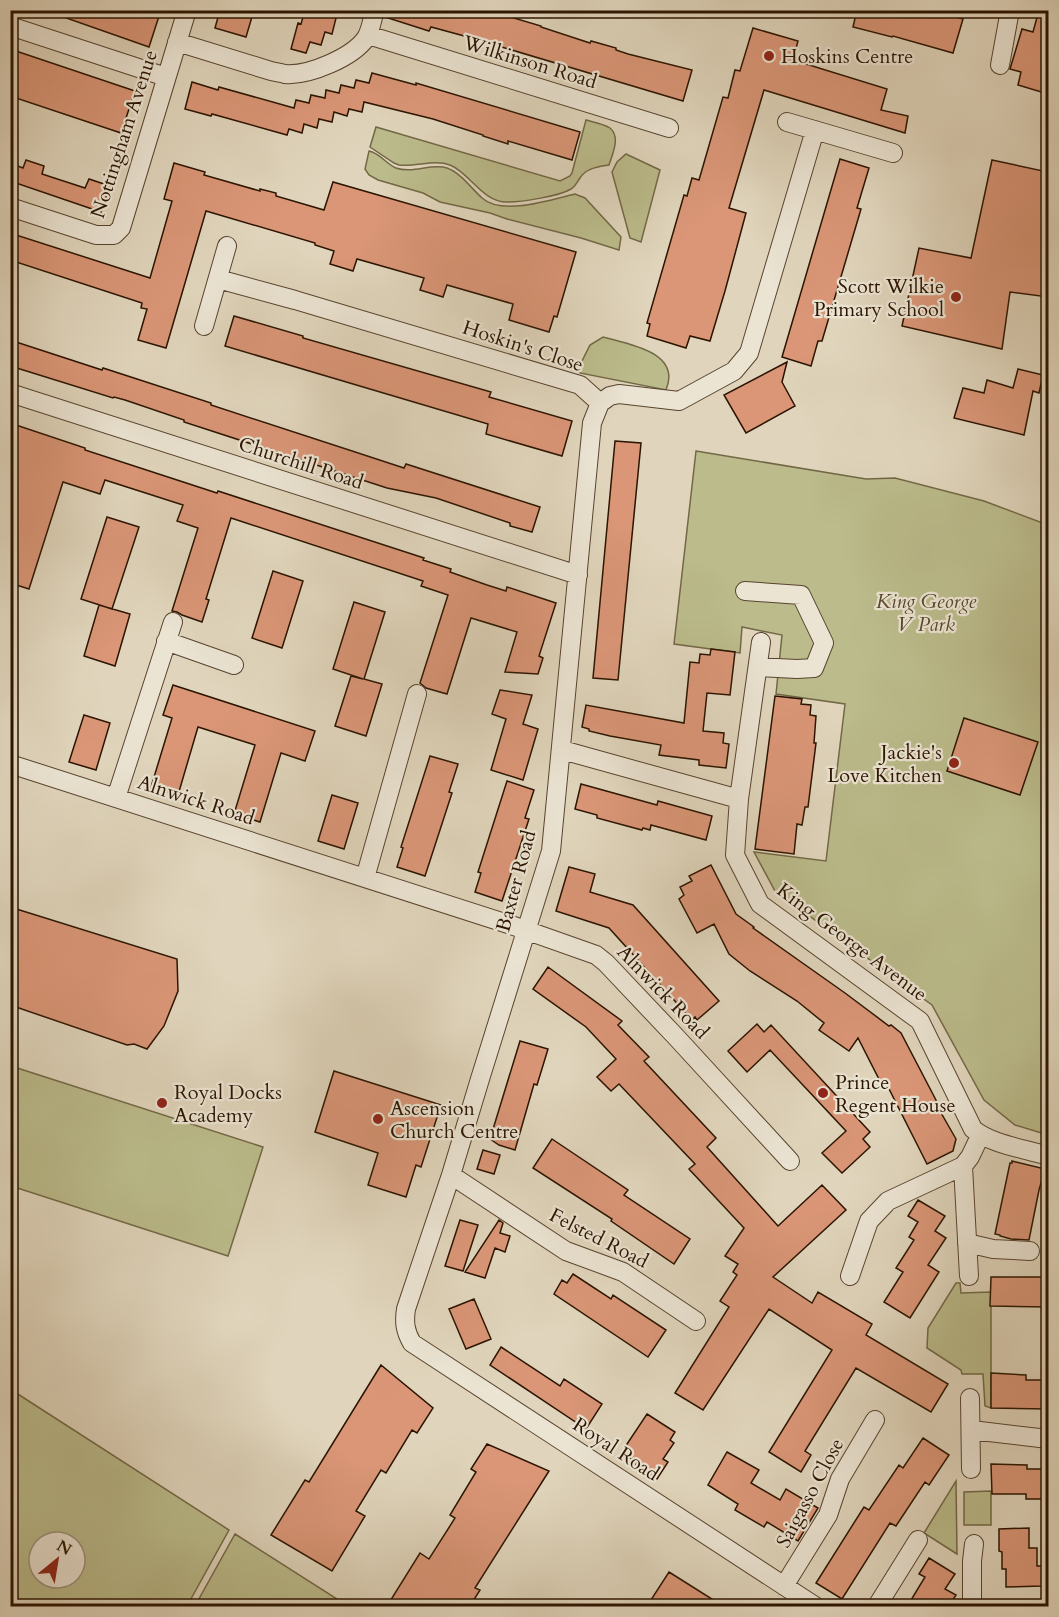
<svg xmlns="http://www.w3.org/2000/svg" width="1059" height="1617" font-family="Cardo,serif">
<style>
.green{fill:#bbbb8b;stroke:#736846;stroke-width:1.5;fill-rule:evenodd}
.building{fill:#da9677;stroke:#2b1400;stroke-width:1.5}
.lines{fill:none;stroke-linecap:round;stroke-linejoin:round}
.street-casing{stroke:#58442f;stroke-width:20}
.street{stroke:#ebe4d3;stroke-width:18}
.poi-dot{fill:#8f2418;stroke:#ebe4d3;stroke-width:2}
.labels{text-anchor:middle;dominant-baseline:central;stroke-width:4.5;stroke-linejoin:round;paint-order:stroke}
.poi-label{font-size:20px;fill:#2b1400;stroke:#ebe4d3;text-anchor:start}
.street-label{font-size:20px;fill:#2b1400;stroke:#ebe4d3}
.park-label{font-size:20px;font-style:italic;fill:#56462a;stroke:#ebe4d3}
</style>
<rect width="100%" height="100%" fill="#e0d5bc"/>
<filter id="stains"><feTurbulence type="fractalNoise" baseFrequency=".00333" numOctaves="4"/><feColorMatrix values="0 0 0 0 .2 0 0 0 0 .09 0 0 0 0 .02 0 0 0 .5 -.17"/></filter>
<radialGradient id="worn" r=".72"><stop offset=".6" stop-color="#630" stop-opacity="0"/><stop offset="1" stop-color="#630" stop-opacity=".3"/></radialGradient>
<path class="green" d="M586 120C593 122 604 124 610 128 621 137 612 155 609 165 598 167 586 168 580 178 577 182 576 186 571 189 560 196 522 202 508 202 483 203 470 173 450 165 435 159 416 167 399 165L394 163 370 147 376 127 560 181 570 176 572 173Z
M369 151C380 153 386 164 396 168 413 174 431 163 447 168 461 173 471 188 482 198 502 216 550 200 575 194L585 198 621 237 619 250 581 238 507 219 490 213 440 202 423 193 378 180 369 175 365 169Z
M626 154 660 170 641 242 630 238 612 172 617 162Z
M603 337C628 344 682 352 666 390L580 373V365L590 345Z
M696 451 866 479 895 478 984 501 1048 525V1135L1015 1125 984 1100 932 1005 775 891 754 852 826 861 845 704 776 694 782 635 742 627 740 653 674 644Z
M11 1066 263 1147 228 1256 11 1186Z
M956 1283H960L961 1293 991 1292V1408L985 1406 983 1374H962L961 1370 927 1348 928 1328Z
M10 1389 229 1530 187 1606H11ZM39 1542H75V1578H39Z
M956 1481 957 1554 924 1533Z
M991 1491V1525H964V1492Z
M235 1534 348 1606H195Z"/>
<path class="building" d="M52 10H161L149 47 52 13Z
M220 10H254L246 37 215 28Z
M305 10H338L332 34 325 32 321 45 310 42 306 53 291 49 298 23 301 24Z
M386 10H487L541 26V27L590 43 591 41 616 48V50L628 54 692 70 683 101 468 37 431 27 429 31 385 17Z
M857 10H951L950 15 963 19 953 53 893 36 892 37 853 27Z
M1039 10H1048V94L1018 85 1021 72 1010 69 1022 29 1033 32Z
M753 28 798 41 793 60 887 89 881 110 908 116 905 133 764 90 729 208 746 213 725 291 710 341 690 336 686 348 647 336 650 324 647 323 684 195 687 196 692 178 699 180 723 97 728 98 735 70 740 71Z
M10 49 135 91 121 133 10 96Z
M372 73 416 85V83L580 132 572 160 508 141V144L483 136V135L433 119 364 102 362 112 349 109 347 116 334 112 332 122 319 119 317 128 304 124 302 133 289 129 287 135 212 114 211 116 185 109 192 82 218 90 219 87 294 108 296 100 309 103 311 95 325 98 326 90 339 93 341 85 354 88 356 80 369 83Z
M840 159 869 168 857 208 861 209 822 341H818L811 366 782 357Z
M26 160 44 166 42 174 85 188 89 179 110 186 101 212 10 181V163L23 168Z
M992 160 1048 172V297L1010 292 1002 349 902 326 919 248 971 258Z
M174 163 205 172 204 175 260 191V189L276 193V196L324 210 333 182 576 252 557 317 554 316 549 332 509 320 513 304 447 285 443 297 420 290 424 278 357 259 353 271 330 264 334 251 315 245V243L206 211 166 348 138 340 147 309 141 308 142 303 10 260V233L150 278 172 201 164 199Z
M234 316 303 336V338L491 392 489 397 572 421 562 456 486 434 488 424 225 346Z
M10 340 102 370 103 368 211 403V405L346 449 404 468 406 464 540 507 532 532 510 526V523L436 498 387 488 184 422V420L125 400 114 397 113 398 20 369 10 365Z
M787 362 782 382 795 406 746 433 724 395Z
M1018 369 1043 375 1039 393 1033 391 1024 435 954 418 963 388 984 393 987 380 1013 388Z
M10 423 85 448V450L217 493 218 491 424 558 423 560 451 569 450 572 487 585 506 591 507 587 556 603 539 656 543 658 538 674 505 672 517 632 471 618 447 694 426 688 420 683 448 595 421 586 423 581 231 518 206 599 209 600 202 622 182 615 177 612 172 611 198 528 177 521 183 505 105 480 100 494 63 482 29 589 10 583Z
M615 441 641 443 618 680 593 678Z
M107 517 139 527 112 609 81 599Z
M273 571 303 581 282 648 252 638Z
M354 602 385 612 364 679 382 684 366 736 335 726 351 676 363 679 333 669Z
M99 605 130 614 115 666 84 656Z
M711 649 735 652 730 695 707 693 703 731 724 733 723 743 729 744 726 768 699 765V760L659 755 661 745 610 736 589 731V729L582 727 586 705 684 723 690 662 699 663 700 654 710 655Z
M173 685 315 731 305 761 281 753 260 822 234 814 255 745 198 727 178 795 151 787 172 718 163 715Z
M500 690 532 695 523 724 538 729 523 780 491 770 506 719 492 714Z
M775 696 802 699 801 704 811 705 810 715 816 716 814 743H816L808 807H805L802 825 797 824 794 854 755 849Z
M84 715 110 723 96 770 69 762Z
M964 718 1038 742 1020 795 947 771Z
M430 756 458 764 449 792 452 793 425 876 397 867 403 848 401 847Z
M507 781 534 790 525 818 529 819 502 901 475 892 481 873 478 872Z
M581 784 657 805 658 801 712 816 706 840 651 825 650 830 643 828 642 830 597 818V815L575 809Z
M332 795 358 803 344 849 318 841Z
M711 865 736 914 754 927 753 928 845 993 889 1026 891 1025 901 1033 937 1102 941 1111H940L956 1139 953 1151 927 1164 887 1085 883 1087 858 1038 849 1051 819 1030 824 1023 797 1001 750 971 729 954 714 924 697 933 679 899 684 895 680 887 692 881 689 876Z
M569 867 595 874 590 892 633 905 719 1001 697 1020 695 1017 692 1020 609 928 556 911Z
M10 907 177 959 178 991 164 1026 147 1049 134 1044 127 1045 10 1005Z
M548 967 622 1021 618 1025 649 1057 644 1061 716 1138 707 1147 778 1226 822 1185 846 1210 773 1277 812 1303 818 1292 872 1324 866 1335 948 1384 931 1412 856 1368 805 1451 811 1455 801 1472 769 1452 832 1350 769 1309 703 1410 675 1393 729 1307 720 1301 737 1275 733 1272 738 1264 725 1256 744 1228 689 1169 695 1164 619 1084 611 1091 597 1077 616 1059 586 1027 533 989Z
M757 1024 764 1032 771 1025 870 1132 863 1139 870 1147 842 1173 822 1153 846 1131 770 1050 747 1072 728 1051Z
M520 1041 548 1049 537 1085 534 1084 515 1150 499 1145 490 1139Z
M334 1071 441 1105 421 1167 416 1165 406 1197 368 1185 378 1153 315 1132Z
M552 1139 628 1190 624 1195 690 1239 674 1264 611 1221 612 1219 533 1168Z
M483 1150 500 1155 494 1174 477 1169Z
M1012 1161 1045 1169 1039 1190 1029 1240 1011 1239 1000 1236V1235L995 1234 1010 1163H1012Z
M918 1200 945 1216 935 1231 946 1238 928 1265 939 1272 910 1318 884 1302 903 1272 896 1268 914 1240 909 1237 918 1222 908 1216Z
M460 1220 478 1225 463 1271 445 1266Z
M499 1220 503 1223 500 1233 510 1236 505 1252 495 1248 485 1278 465 1272Z
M573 1274 611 1299 613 1295 666 1330 648 1357 554 1294 562 1280 567 1283Z
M991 1277H1048V1307L990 1306Z
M474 1299 491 1339 466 1349 449 1309Z
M501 1347 560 1386 564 1379 602 1404 586 1429 490 1365Z
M381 1365 433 1408 417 1433 412 1430 386 1473 381 1470 356 1511 365 1516 332 1571 271 1535 305 1480 309 1482Z
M991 1373 1026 1375V1380H1048V1409L991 1408Z
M647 1414 675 1432 670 1440 674 1443 663 1459 668 1462 657 1479 636 1465 637 1462 621 1453Z
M923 1438 949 1455 929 1485 925 1482 896 1526 890 1523 842 1599 816 1583 864 1507 869 1510 899 1465 903 1468Z
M487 1444 549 1471 475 1588 480 1590 470 1606H387L420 1553 429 1559 455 1518 450 1515 476 1472 471 1469Z
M727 1452 759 1470 751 1483 780 1500 786 1489 818 1508 798 1541 767 1522 764 1527 735 1510 738 1504 708 1485Z
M991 1464 1027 1465V1469H1048V1499H1026V1494H992Z
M1029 1528V1548H1037V1566H1042V1586L1006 1587V1569H1002V1552L999 1551V1529Z
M929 1558 955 1574 945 1589 956 1595 949 1606H920L911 1600 925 1577 919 1574Z
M669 1572 723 1606H647Z"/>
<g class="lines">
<defs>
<path id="street" d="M10 26 166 77
M368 35 669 128
M177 42 271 71C276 72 281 73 285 74 309 76 353 57 366 38 371 30 372 19 375 10
M1000 65 1010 10
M787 122 893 153
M10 207 96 235H114L121 228 187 10
M218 279 295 300 580 385 600 403
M204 326 227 246
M10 393 578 575
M600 403 592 423 551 851 480 1079 451 1175 406 1309C404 1322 405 1331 412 1343L815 1606
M600 403 610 396 619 394 679 401 734 371 749 353 815 130
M745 591 801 595 824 643 814 668 797 669 758 667
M166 641 234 665
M761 642 739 799 735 855 760 904 920 1021 973 1129C990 1144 1026 1149 1048 1156
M562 750 739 799
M10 764 511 925 596 955 606 963 677 1038 790 1161
M116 798 173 622
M365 878 417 694
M963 1166 969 1276
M451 1175 566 1251 623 1272 696 1321
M967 1243 993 1249 1030 1251
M850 1276 869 1221 888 1201 963 1166 970 1157 980 1136
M970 1398 971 1469
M972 1430 1048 1439
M784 1586 828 1515 840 1479 875 1420
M877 1606 918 1540
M972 1606V1561L974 1544"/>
</defs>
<use href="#street" class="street-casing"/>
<use href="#street" class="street"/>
</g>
<g class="poi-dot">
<circle cx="769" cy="56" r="6"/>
<circle cx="956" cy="297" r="6"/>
<circle cx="954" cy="763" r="6"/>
<circle cx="823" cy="1093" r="6"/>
<circle cx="162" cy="1103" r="6"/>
<circle cx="378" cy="1119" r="6"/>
</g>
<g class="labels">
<g class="poi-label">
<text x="781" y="56">Hoskins Centre</text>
<text x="944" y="286" text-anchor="end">Scott Wilkie<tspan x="944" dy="23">Primary School</tspan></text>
<text x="942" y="752" text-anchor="end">Jackie's<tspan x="942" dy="23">Love Kitchen</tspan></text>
<text x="835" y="1082">Prince<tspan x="835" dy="23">Regent House</tspan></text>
<text x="174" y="1092">Royal Docks<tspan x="174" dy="23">Academy</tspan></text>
<text x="390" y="1108">Ascension<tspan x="390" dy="23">Church Centre</tspan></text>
</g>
<g class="street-label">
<text transform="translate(530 62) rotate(17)">Wilkinson Road</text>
<text transform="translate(124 134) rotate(-72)">Nottingham Avenue</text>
<text transform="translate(523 346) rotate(18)">Hoskin's Close</text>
<text transform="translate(301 463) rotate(18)">Churchill Road</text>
<text transform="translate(196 800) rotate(18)">Alnwick Road</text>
<text transform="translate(516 881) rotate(-75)">Baxter Road</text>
<text transform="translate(852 942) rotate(37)">King George Avenue</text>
<text transform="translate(663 992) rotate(46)">Alnwick Road</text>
<text transform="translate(599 1238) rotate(27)">Felsted Road</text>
<text transform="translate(616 1449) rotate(33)">Royal Road</text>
<text transform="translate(810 1493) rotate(-62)">Saigasso Close</text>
</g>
<g class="park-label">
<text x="926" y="601">King George<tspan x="926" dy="23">V Park</tspan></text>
</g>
</g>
<rect width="1059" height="1617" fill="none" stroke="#e0d5bc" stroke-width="36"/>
<rect x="12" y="12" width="1035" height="1593" fill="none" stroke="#2b1400" stroke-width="3"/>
<rect x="18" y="18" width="1023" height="1581" fill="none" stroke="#2b1400" stroke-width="1.5"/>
<g transform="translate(57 1560) rotate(30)"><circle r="28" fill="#ebe4d3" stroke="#9e917f" stroke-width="1.5"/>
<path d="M0-4.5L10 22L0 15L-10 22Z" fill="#8f2418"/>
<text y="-9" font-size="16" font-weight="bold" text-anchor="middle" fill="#2b1400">N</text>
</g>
<rect width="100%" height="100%" filter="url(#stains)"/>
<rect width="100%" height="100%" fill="url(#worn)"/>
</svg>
